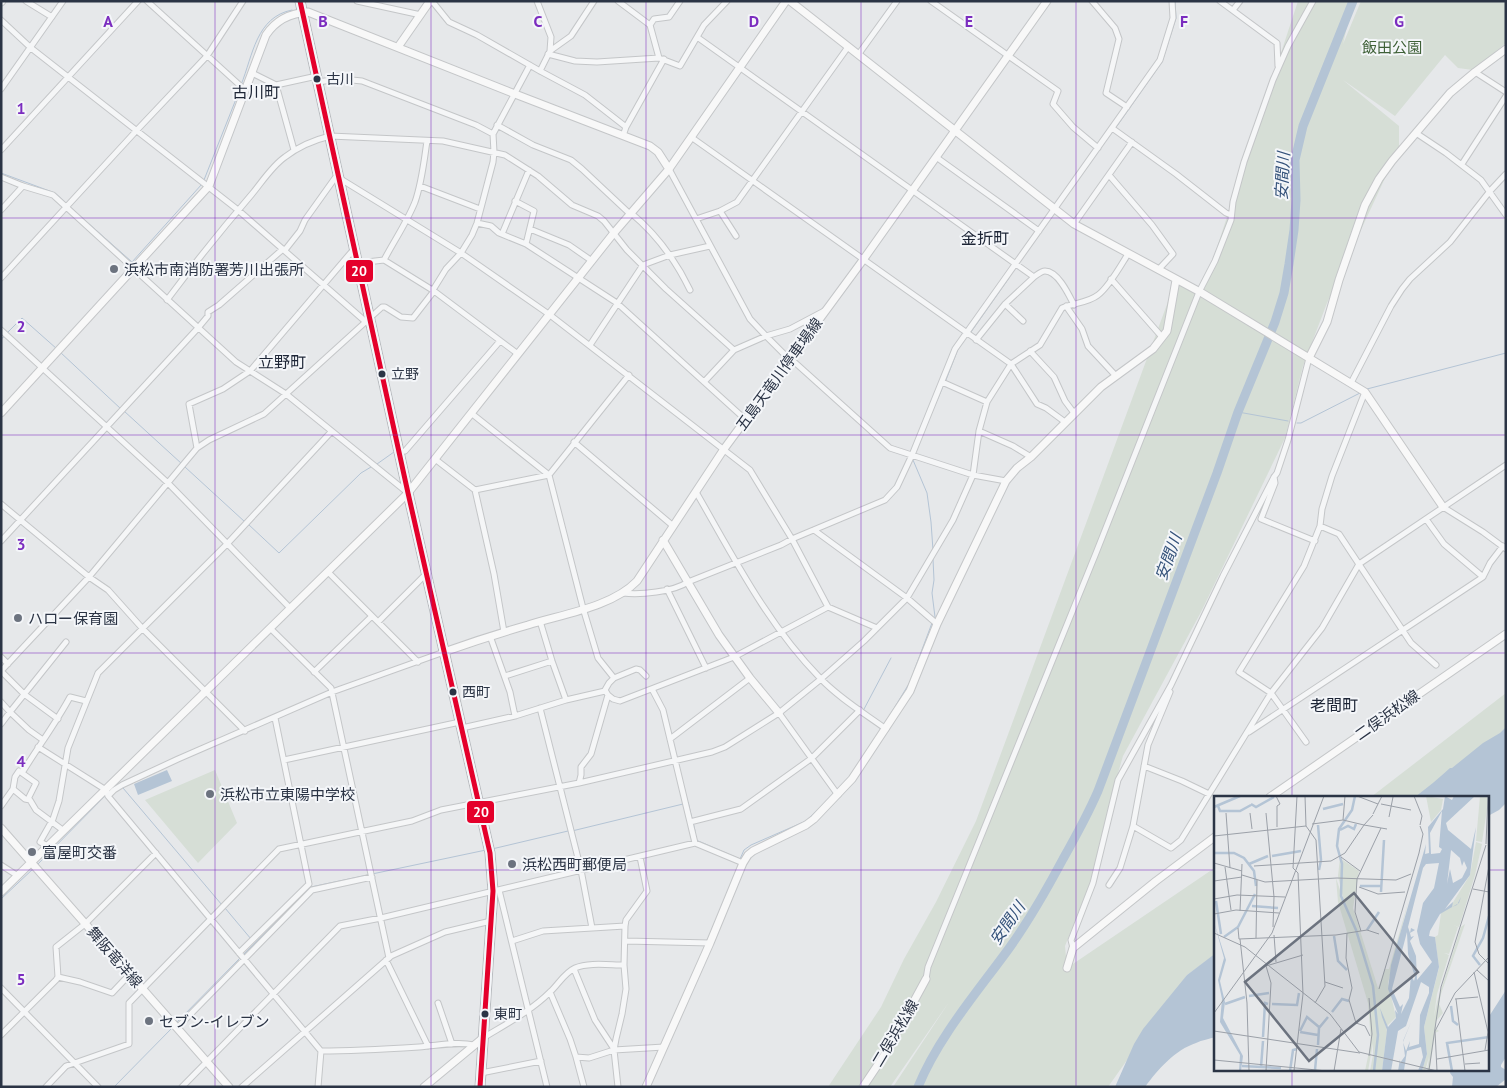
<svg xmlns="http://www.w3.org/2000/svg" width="1507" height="1088" font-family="'PT Sans','Noto Sans JP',sans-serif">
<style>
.green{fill:#d6ded6}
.water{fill:#b4c4d5}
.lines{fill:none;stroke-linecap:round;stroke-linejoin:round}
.stream{stroke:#b4c4d5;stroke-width:1}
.river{stroke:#b4c4d5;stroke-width:9}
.street-casing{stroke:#c4c6c8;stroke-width:7}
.secondary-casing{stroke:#c4c6c8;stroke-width:9}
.highway-casing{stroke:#b8bbbf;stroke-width:11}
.street{stroke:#f5f6f7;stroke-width:5}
.secondary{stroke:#f8f8f8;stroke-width:7}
.highway{stroke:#f8f8f8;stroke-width:9}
.bus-1-casing{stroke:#f4f6f9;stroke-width:9}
.bus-1{stroke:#e4002b;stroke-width:5}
.grid{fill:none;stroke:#7b2cbf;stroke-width:1;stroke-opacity:0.55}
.bus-dot{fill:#2b3445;stroke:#f4f6f9;stroke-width:2}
.poi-dot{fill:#6c737f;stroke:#f4f6f9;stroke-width:2}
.labels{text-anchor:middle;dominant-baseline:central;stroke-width:4;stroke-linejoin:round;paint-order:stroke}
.bus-label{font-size:14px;fill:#2b3445;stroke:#f4f6f9;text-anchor:start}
.park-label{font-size:15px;fill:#3f6138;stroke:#f4f6f9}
.poi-label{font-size:15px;fill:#2b3445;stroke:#f4f6f9;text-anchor:start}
.street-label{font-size:15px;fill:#2b3445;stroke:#f4f6f9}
.neighbourhood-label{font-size:16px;fill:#1d2536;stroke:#f4f6f9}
.water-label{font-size:16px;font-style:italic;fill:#34527a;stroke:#f4f6f9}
.inset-river{fill:none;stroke:#b4c4d5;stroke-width:2.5}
.inset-road{fill:none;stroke:#9ba0a8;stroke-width:1}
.view{fill:#6c737f;fill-opacity:0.15;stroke:#6c737f;stroke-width:2.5}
.inset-edge{fill:none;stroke:#2b3445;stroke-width:2.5}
.grid-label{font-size:16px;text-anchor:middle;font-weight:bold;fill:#7b2cbf;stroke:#f4f6f9;stroke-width:4;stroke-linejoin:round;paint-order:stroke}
.line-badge{stroke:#f4f6f9;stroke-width:2}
.badge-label{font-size:14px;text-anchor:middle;font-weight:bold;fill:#fff}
</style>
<rect width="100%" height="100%" fill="#e6e8ea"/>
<path class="green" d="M1298 1H1353L1343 44 1361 1H1506V43L1473 70 1458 68 1445 55 1395 116 1343 80 1399 126V148L1327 303 1303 366 1285 438 1201 612 1123 756 1112 794 1090 883 1065 946 1067 968 1216 867V954L1187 975 1108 1087H893L949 1002 890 1087H828L881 1007 904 959 936 902 976 821 1176 280 1202 293Z
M1506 693V736L1424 797H1371Z
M215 770 237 823 198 863 145 800Z"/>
<path class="water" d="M1506 727V803L1499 810 1488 816V797H1415C1427 788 1439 778 1450 768H1452L1483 743 1500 733Z
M167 770 172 781 138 795 134 784Z
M1216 953V1037C1209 1039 1202 1040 1196 1043 1175 1050 1158 1069 1145 1087H1115L1134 1044 1143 1029 1187 975Z
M1506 990V1057L1501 1065V1067L1506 1070V1079L1496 1087H1452L1453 1077 1450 1073 1451 1069H1488V1018Z"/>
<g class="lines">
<path class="stream" d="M241 85C253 55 256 17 292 10
M1117 126 1162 62 1176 18 1175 1
M1 173 55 193 67 204
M204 180 240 89
M1059 206 1111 133
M70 207 132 262 202 184
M1041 232 1052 216
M971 332 1009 278
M7 333 22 318 57 349
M1 339 5 336
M60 352 121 409
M946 380 958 349 968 335
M1367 389 1506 353
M124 411 182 464
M1238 412 1288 421
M1297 423H1301L1360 393
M926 426 944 384
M913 460 927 493 931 522 933 550
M377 464 394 452
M185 467 245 522
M248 524 279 553 361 473 371 467
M933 559 934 580 932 593 935 617
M914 671 932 623
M863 711 891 658
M890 715 910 682
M839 734 860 714
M123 788 222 905
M686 803 688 802 692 819
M735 813 742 811 747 808
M809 818 821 807
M693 822 695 831
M572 831 683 804
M696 840 740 859 744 850 751 845 806 821
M492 849 568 831
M37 865 106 795
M372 874 486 850
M1 899 34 868
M225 908 251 939
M244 954 311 887 368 875
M177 1022 241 957
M114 1087 173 1027"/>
<path class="river" d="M918 1087C938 1037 979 990 1010 947 1030 919 1047 889 1063 859 1076 836 1088 814 1098 791L1217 473 1238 412 1275 322 1284 293 1289 264 1294 230 1296 200 1295 160 1303 126 1353 1"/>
<defs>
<path id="street" d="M26 1 52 17
M147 1 245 90
M357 1 421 15
M432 1 449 22 477 35 540 71 585 95 626 127
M537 1 551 37 550 51
M618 1 650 25 659 58
M931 1 1058 91 1053 104 1073 127 1098 148
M1092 1 1115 28 1119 39 1106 93 1127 107
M1220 1 1277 43 1278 66
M1233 10 1240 1
M1 20 31 48 238 210 366 322
M650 25 654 19 669 17 680 1
M697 37 1034 277C1037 275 1041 271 1045 271 1058 271 1069 295 1074 305
M548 54 575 61 597 62 659 58 680 66 704 25 727 1
M858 55 897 1
M540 71 550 51 571 36 594 1
M1475 72 1506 92
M252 73 276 85 317 76
M318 82C333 79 346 79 362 81L476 125 493 134
M276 85 294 150
M1 89 63 1
M497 125 533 145 571 160 582 169 630 214
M1112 128 1176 174 1226 213 1231 215
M1416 133 1446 153 1481 180 1506 215
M623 136 626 127 664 59
M691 137 1011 364 1037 404 1046 408 1065 422
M1 150 138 1
M936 157 1039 231
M1462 164 1506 96
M669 169 750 319 766 336 783 353 791 359 890 448 973 475 1006 481
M1109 175 1152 225 1173 254 1158 270
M1 177 23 186 53 195 236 362 286 394 408 493
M420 186 480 209
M515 201 534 211 526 244
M1 210 23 186
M720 211 736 236
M631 213C655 233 676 261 690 290
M696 219 720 211 737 202 848 47
M477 223 491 226 499 233 526 244 617 303 746 420
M1074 224 1132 142
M530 229 569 245 592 261
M502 234 529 170
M285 250 300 231 305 220 335 178H339L461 253 550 315 750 470 792 539 828 607 877 628
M384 260C394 241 407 222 415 202 422 182 424 161 427 141
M358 263 384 260 434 291 518 354
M1 278 137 130 207 56 243 1
M1111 279 1162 337
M433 290 446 269 461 253 472 235 477 223 493 162 494 152 493 134 530 65
M167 300C194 264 222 229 252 194 262 182 272 166 285 157 299 146 314 140 330 136L443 141 505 155 538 176 572 205 598 216 604 221 627 250 666 289 734 350
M1005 304 1023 321
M1066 306 1082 329 1088 346 1116 376
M1 330 168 483 290 608
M976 340 1005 304 1034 277
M590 345 643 265 670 255 710 246
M1030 351 1054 377 1065 401 1074 413
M704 382 734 350 766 336 790 329 826 310
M942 382 987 402
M1351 383 1391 306 1402 289 1410 279 1450 242 1490 191 1506 174
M471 413 549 475 583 608 598 658 614 678 609 683 605 690 608 695 591 754 581 767V775L579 783
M979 431 1013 446 1031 457
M574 442 672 525
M197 448 189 404 223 389 250 371 354 249
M399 452 405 451 500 341
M435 459 475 490 494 574 504 632
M1274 477 1275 483 1261 519 1315 541
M475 490 549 475 629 375
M696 492C733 556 767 624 820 678 839 698 864 713 886 729
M1 504 89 577 108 590 142 628 245 731
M1443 507 1483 532 1506 549
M1426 519 1444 544 1483 577
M1320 526 1339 534 1411 643 1436 665
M814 530 907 598 937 624
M1 541 198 328 208 316V312L219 305 283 249
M328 572 372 616
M667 589 706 668
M623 593C640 595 673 592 688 582L781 545 792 539 885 500 897 487 912 455 955 349 1160 60 1173 18 1172 1
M540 621 552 661 566 700
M378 622 423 577 427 576
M270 628 331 688 389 958
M490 636 510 692 515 716
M1 657 8 664
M1 671 89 577 197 448 209 440 264 414 382 307H385L401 317 413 318 434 291
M1 671 24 694 58 719
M314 672 372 616 418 662
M505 676 552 661
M614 678 636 669 640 670 646 676
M652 689 663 710 695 843
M608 695 613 699 620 701 734 657 828 607
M1 702 10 712 66 642
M540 708 581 870 592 928
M779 713 838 795
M1 724 10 712 29 730 43 740
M462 728 515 716 566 700 605 691
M1249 732 1483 577 1490 563 1503 546
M670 739 750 678
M1306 742 1271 693 1239 672 1304 566 1320 526 1322 509 1332 476 1365 392
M38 747 106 790 108 796 321 1051C354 1051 387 1049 419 1047 437 1046 456 1041 474 1045
M284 760 460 722
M1144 766 1182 781 1209 794
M22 773 36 783 28 799
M13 789 25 799 30 800 36 810 64 831
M108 796 114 790 122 785 178 759 332 692 444 652
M1 806 13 789 15 777 19 771 22 773C38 747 56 723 70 697L86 701
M690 822 741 809 812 758 860 710
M1133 826 1171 848 1181 840 1271 693 1322 628 1359 564 1506 465
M48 846 40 842 53 819 59 801 68 748 98 673 227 544 331 432
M1 865 18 876
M1109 885 1120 868 1133 826 1148 745 1170 692
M499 890 547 1087
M512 941 543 931 625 926
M626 941 710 943
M1073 948 1071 940 1093 883 1118 780 1171 685 1223 576 1274 477 1277 473 1288 440 1309 358
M239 953 309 884 275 718
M386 960 428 1046
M574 969 595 1020 614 1049
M58 977 80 982 112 993 130 974
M926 979 928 967 1096 553 1199 292 1215 261 1231 220 1233 202 1244 162 1273 80 1288 46 1313 1
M1 988 98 1087
M550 992 570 1039 576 1057
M438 1003 452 1044
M177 1028 312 890 372 877
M1 1035 56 980 58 977 56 947 85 924 156 853
M483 1038C506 1024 531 1011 550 992 558 985 564 973 575 968 589 962 609 965 624 965
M481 1073 541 1061
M46 1087 66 1066 129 1044V1003L279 849 412 821 441 810 579 783 712 752 725 747 779 713 821 679 864 641 907 598 953 520 973 475 979 431 987 402 1011 364 1040 345 1062 308C1073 303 1088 303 1098 295 1109 287 1121 265 1128 254
M182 1087 340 926 381 918 695 843 743 863
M242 1087 391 956 445 932 491 921
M318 1087 321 1051
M584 1087 576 1057 589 1058 614 1050 664 1047
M618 1087 614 1050 616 1039 622 1014 626 989 624 965 625 926 626 920 647 891 640 857"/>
<path id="secondary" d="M790 1 1074 224 1202 293 1365 392 1443 507
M1 2 2 1
M398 47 430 1
M1309 358 1327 322 1339 280 1365 205 1379 179 1392 161 1450 93 1475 72 1506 49
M1 413 209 186 266 35C276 20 291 13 308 12L515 94 650 146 658 152 669 169
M663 540 719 635 750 678 779 713
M444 652C472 642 500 633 528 625 563 614 612 607 637 581L724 449 863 260 1047 1
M1270 797 1506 634
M1 828 229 1087
M1 892 408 493 613 234 669 169 786 1
M1067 968 1073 948 1156 881 1216 836
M424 1087 483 1038
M646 1087 710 943 743 863 748 855 753 851 806 825 814 819 852 779 910 691 937 624 1006 481 1017 468 1031 457 1101 387 1153 349 1167 331 1176 280
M863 1087 887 1051 926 979"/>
<path id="highway" d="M300 1 408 493 490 853 493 891 480 1087"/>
</defs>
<use href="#street" class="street-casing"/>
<use href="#secondary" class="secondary-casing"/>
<use href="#highway" class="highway-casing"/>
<use href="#street" class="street"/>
<use href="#secondary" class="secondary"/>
<use href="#highway" class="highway"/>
<defs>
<path id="bus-1" d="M300 1 408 493 490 853 493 891 480 1087"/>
</defs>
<use href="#bus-1" class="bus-1-casing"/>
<use href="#bus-1" class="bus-1"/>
</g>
<path class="grid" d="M215 1V1087M431 1V1087M646 1V1087M861 1V1087M1076 1V1087M1292 1V797M1 218H1506M1 435H1506M1 653H1506M1 870H1216M1488 870H1506M1292 1069V1087"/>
<g class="bus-dot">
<circle cx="317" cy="79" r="4.5"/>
<circle cx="382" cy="374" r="4.5"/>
<circle cx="453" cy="692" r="4.5"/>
<circle cx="485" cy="1014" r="4.5"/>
</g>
<g class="poi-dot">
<circle cx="114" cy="269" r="5"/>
<circle cx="18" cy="618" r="5"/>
<circle cx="210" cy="794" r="5"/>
<circle cx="32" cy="852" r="5"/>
<circle cx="512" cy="864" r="5"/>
<circle cx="149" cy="1021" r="5"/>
</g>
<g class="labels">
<g class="bus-label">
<text x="326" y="79">古川</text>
<text x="391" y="374">立野</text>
<text x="462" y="692">西町</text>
<text x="494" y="1014">東町</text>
</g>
<g class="park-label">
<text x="1392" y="47">飯田公園</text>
</g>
<g class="poi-label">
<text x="124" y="269">浜松市南消防署芳川出張所</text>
<text x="28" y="618">ハロー保育園</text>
<text x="220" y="794">浜松市立東陽中学校</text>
<text x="42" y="852">富屋町交番</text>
<text x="522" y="864">浜松西町郵便局</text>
<text x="159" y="1021">セブン-イレブン</text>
</g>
<g class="street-label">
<text transform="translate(779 374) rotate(-54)">五島天竜川停車場線</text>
<text transform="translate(1387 715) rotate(-35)">二俣浜松線</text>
<text transform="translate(115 957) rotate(49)">舞阪竜洋線</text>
<text transform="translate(895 1033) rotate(-59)">二俣浜松線</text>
</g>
<g class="neighbourhood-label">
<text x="256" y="92">古川町</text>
<text x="985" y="238">金折町</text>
<text x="282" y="362">立野町</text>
<text x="1334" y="705">老間町</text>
</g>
<g class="water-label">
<text transform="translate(1282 176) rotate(-87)">安間川</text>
<text transform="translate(1168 557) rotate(-70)">安間川</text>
<text transform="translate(1007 923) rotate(-55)">安間川</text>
</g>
</g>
<g transform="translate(1214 796)">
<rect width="275" height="275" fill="#e6e8ea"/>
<path d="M212 0 229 3 227 14 217 26ZM266 0H275L268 46 262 45ZM262 46 268 48 261 79 245 131 239 129 244 131 235 158 230 157 235 159 223 198 220 221 223 206 247 131 251 128 227 198 225 208 229 217 222 225 221 235 222 233 225 235 221 237 216 272 213 275 215 261 211 275H208L213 258 210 231 225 172 221 141 224 139 227 117 236 111 256 79ZM126 62 145 75 139 112 164 192 171 173H175L195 103 174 187 182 221 173 230 170 224 173 235 168 275H156L159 259V247L154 275H151L157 246 154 207 124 106 122 82 130 106 124 80Z" fill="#d6ded6"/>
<path d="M231 0 238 4 240 0H261L232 27 234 34 257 53 262 31 256 79 231 113 239 106 238 111 243 109 247 101 245 107 226 118 216 135 215 140 221 141 225 171 210 231 213 258 208 275H204L209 261 207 251 193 255 190 274 184 275 186 263V267L191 260 189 245 197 226 189 246 192 255 196 245 195 251 205 248 206 219 215 197V191L207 186 192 230 184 235 177 275H168L173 234 168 221 166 212 174 231 182 222 181 214 184 218 174 193 177 169 212 48 211 58 215 57 214 31 229 13ZM228 15 225 51 228 53 226 57 217 58 216 37ZM237 54 246 62 248 70 250 65 253 72 248 82 239 87 236 73 233 88ZM225 67 220 92 209 107 203 135 206 148 218 166 203 184 202 160 196 145 200 140 197 141 196 137 201 134 197 132 196 137 194 131 209 72 212 68ZM193 136 194 158 201 181 200 185 197 179 195 202 187 218 189 208 186 211 178 193ZM0 126 12 164 6 185 11 206 9 222 29 260 27 275H25L26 259 6 226 8 203 4 184 10 162Z" fill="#b4c4d5" fill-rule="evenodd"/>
<path class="inset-river" d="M141 0 138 14 125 33 123 50 128 68 127 100 142 134 159 190 164 239 160 275M37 8 42 11 60 1M4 10 6 15H26L37 9M0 11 26 0M109 13 129 8M104 29 107 64 105 74M126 34 134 30 140 33 142 28M0 57H20L30 62 40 75 42 90M58 60 87 55M35 68 54 60M146 90H167M167 96 170 44M2 105 7 138M38 110 64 112M153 134 165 116M120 140 124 165 133 174M10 141 24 131 41 98M266 169 259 160 269 142 275 120M35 200 55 197M11 208 31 201M58 208 83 209 85 197M237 210 239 225 244 229M118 216 128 203 135 205M86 235 93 221 105 231M86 236 104 239M49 241 51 207 54 208M104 249 105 232 114 221M28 270 67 272M47 271 49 245M101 274 103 253M76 275 79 254 83 253M238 275 233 247 275 241"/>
<path class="inset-road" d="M62 0 66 8 63 10V31M91 0 92 30 102 44 111 190 101 207M143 0 164 8M200 0 208 20 206 29M167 8 197 14M12 17 16 72M36 17 38 33M52 17 60 101 59 131M159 18 168 0M175 21 179 1M129 24 131 0M98 28 129 24 150 29 159 19M0 40 92 30M272 48 274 0M127 61 146 75M0 67 28 75M40 70 117 65 131 57 150 29 173 33M275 70 261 146 265 158 275 168M11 71 17 114M28 79 51 86 123 82 182 84 197 78M0 85 28 81M145 91 164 98 191 96M259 93 275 96M0 103 23 99 71 101M26 115 28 68M0 118 22 114 65 117M24 132 25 143 122 139 153 134 165 138M147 135 141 116 143 83 167 32M0 137 31 151 116 218 145 256 223 275M133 137 132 162 138 192 135 204 142 227M60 139 62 166M42 142 43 84M26 143 33 207 35 275M263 174 275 185M260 176 274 236 271 254M111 186 129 192M165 193 205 57 209 38 206 30M241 203 264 201M242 203 251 275M0 217 58 137 110 0M142 227 151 230 156 240M0 235 146 257M155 260 158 238 155 202M223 263 275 254M0 264 113 275M251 268 266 267M215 274 227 191 272 49M52 275 57 187 52 170 89 159M80 275 89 198 84 77 79 72 83 0M120 275 127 233M223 275 221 235 241 197 275 161"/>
<path class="view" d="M140 97 204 176 95 265 31 186Z"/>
<rect width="275" height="275" class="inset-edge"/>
</g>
<g class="grid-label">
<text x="108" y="27">A</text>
<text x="323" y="27">B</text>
<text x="538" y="27">C</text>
<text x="754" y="27">D</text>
<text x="969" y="27">E</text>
<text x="1184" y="27">F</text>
<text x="1399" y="27">G</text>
<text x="21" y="114">1</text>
<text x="21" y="332">2</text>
<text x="21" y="550">3</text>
<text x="21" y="767">4</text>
<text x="21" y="985">5</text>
</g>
<g class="line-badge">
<rect x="345" y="259" width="29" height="24" rx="5" fill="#e4002b"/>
<rect x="466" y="800" width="29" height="24" rx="5" fill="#e4002b"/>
</g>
<g class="badge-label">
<text x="359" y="276">20</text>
<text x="481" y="817">20</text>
</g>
<rect width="1507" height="1088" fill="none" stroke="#2b3445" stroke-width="5"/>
</svg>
